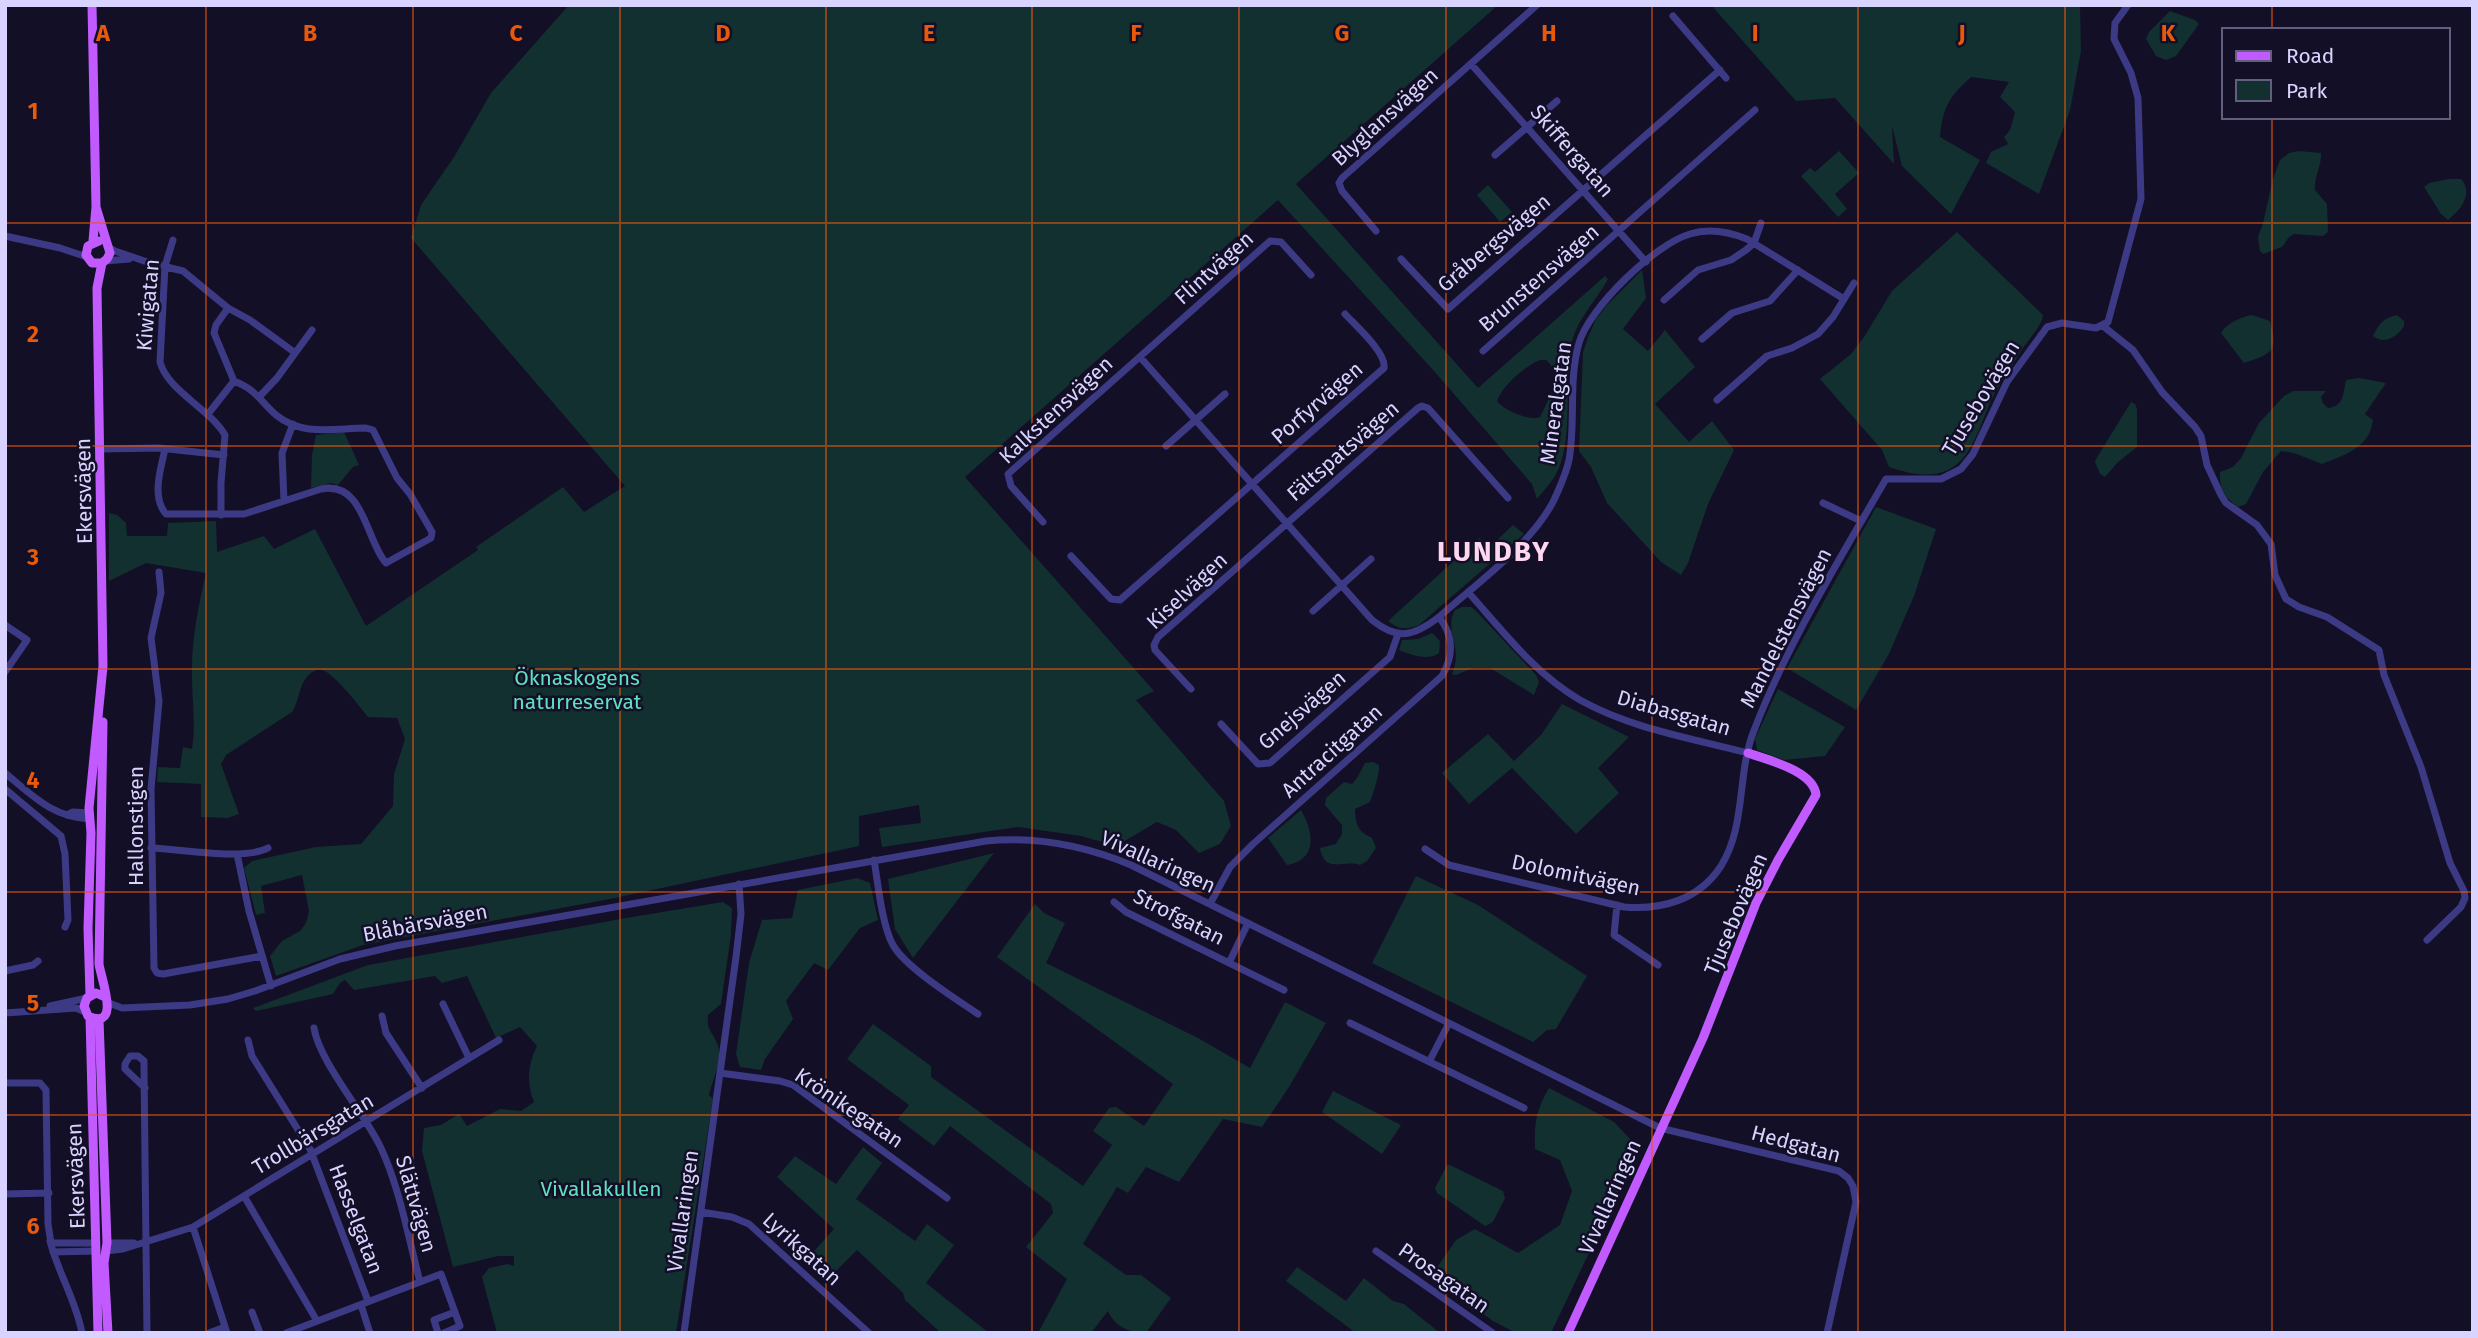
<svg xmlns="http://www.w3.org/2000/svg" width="2478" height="1338" font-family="'Fira Sans',sans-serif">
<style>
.green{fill:#12302f;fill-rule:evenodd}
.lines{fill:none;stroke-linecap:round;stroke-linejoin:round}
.minor{stroke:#3d3a85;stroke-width:7}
.major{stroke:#c25bff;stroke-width:9}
.grid{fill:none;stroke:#e8590c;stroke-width:2;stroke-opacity:0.55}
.labels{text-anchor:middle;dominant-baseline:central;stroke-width:5;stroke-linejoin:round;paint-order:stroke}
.street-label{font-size:21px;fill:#d9d4ff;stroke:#130f26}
.park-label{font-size:21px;fill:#5fe0c0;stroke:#130f26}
.district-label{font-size:28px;font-weight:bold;letter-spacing:2px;fill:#ffd6f0;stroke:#130f26}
.grid-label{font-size:23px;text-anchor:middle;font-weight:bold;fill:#e8590c;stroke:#130f26;stroke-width:5;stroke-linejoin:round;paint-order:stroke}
</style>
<rect width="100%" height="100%" fill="#130f26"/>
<path class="green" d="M569 5H1498L1296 184 1478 388 1605 276 1608 279C1596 301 1577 319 1571 345 1564 383 1573 433 1559 468 1554 480 1545 489 1537 499L1532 484 1434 371 1278 200 965 477 1154 691 1136 700 1224 801 1231 826 1220 844 1199 853 1176 830 1157 822 1116 846 1081 836 1018 827 882 847 879 828 921 823 919 805 859 816V846L610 899 363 945 276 976 270 956 282 941 300 931 306 923 309 911 302 875 261 886 265 913 256 915 244 868 252 861 316 847 361 844 393 806 394 774 405 739 397 718 368 717C359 706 334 673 322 670 316 669 310 673 307 677 299 685 299 702 292 712L226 755 221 764 239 814 228 818 201 817V784L157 782 158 767 180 768 183 747 192 749C196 724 192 702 192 677 191 641 198 608 206 573L146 563 109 581V513L117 515 126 523 127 536H167L168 523 216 521 217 552 264 536 274 549 315 529 366 626 478 550 476 547 563 487 584 512 625 486 411 238 421 205 454 157 491 93ZM1540 360H1546C1565 375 1548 400 1540 417 1529 421 1505 411 1497 401 1503 385 1524 367 1540 360Z
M1711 5H2080L2081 51 2070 110 2039 194 1986 163 1991 152 2008 144 2004 137 2010 130 2015 112 2000 97 2009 82 1971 77C1949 97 1943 107 1940 137L1980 160 1951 214 1902 166 1892 126 1894 164 1835 98 1796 101Z
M2170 11 2195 20 2199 24 2176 56 2166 60 2156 56 2146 39 2149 32Z
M1839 151 1859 173 1835 194 1847 209 1838 217 1801 176 1810 168 1815 172Z
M2298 151 2321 153C2322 165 2314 176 2315 190L2327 204 2328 232 2323 236 2294 234 2289 237 2282 247 2263 254 2260 251 2258 237 2263 223 2273 179 2280 160 2289 153Z
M2449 179H2461C2474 193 2461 210 2448 220L2441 214 2424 187 2429 183Z
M1488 185 1512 212 1500 222 1477 195Z
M1957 232 2043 315C2043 324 2027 342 2021 351 2013 365 2003 379 1995 393 1981 418 1975 457 1948 470 1930 479 1907 473 1889 467L1882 450 1820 379 1851 354 1864 337 1892 291Z
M1642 270 1646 298 1623 329 1648 351 1665 330 1695 367 1655 404 1689 442 1712 421 1734 450 1708 504 1688 563 1681 575 1661 562 1607 503 1591 467 1579 451 1583 352 1589 335 1596 319 1607 305Z
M2252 315 2270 321C2279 352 2271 354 2244 363L2221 333C2226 324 2243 316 2252 315Z
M2397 315 2404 321V326C2397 337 2385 345 2373 336 2379 324 2383 318 2397 315Z
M2359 378 2386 383 2365 414 2373 420C2370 448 2344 455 2322 464L2294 453 2281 451 2263 472 2246 504 2238 507C2225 498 2219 489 2220 472L2233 467 2241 458 2259 423 2284 396 2293 391H2326L2321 397 2323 403 2328 408C2345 406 2343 392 2346 380Z
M2131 402 2135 404 2137 409V447L2118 462 2105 477 2100 474 2095 462 2096 459Z
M344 432 359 465 353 467 338 485 331 483 311 488 312 455 316 435Z
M1876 507 1936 529 1914 596 1889 654 1856 710 1787 668Z
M1513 525 1524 534 1419 625C1406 630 1399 630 1388 621L1479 538 1488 545 1493 544Z
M1462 607H1471L1476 611 1536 675 1539 682 1534 695 1490 668H1473L1456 675 1452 674C1464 648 1443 630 1455 610Z
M1432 633 1440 641 1439 653C1429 661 1410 655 1399 650L1402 640 1418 639Z
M1778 689 1845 727 1825 756 1784 760 1757 750 1755 739Z
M1562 704 1629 737 1598 768 1619 793 1576 834 1512 768 1469 804 1442 773 1488 734 1514 761 1541 735Z
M1373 762 1379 765C1380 773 1373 795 1370 802L1355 809C1355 823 1358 832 1372 838L1376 848 1367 861 1360 865C1343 859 1325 875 1320 848L1336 844 1342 834V825L1325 805 1326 798 1344 782 1352 784 1357 778 1365 763Z
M1301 810C1313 831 1319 859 1287 865L1268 838Z
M994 853 913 958 895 929 888 879Z
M1416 876 1478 905 1587 976 1556 1029 1547 1030 1533 1042 1372 963Z
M857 878 870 883 878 920 860 928 828 970 814 963 786 1001 793 1019 765 1059 761 1070 740 1067 736 1054 749 963 762 920 792 918 798 890Z
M723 902 732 908 731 935 721 1004 708 1015C706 1032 714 1032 718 1046 723 1060 712 1081 709 1095L713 1099 676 1333H497L482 1277 489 1268 508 1264 514 1266V1256H498L453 1267 422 1151 424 1128 441 1125 459 1114 467 1126 500 1109 521 1111 534 1102C526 1083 528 1064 537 1046L520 1027 496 1038 467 976 442 983 435 976 354 990 345 980 340 983 333 994 256 1011 253 1008 368 965 626 918Z
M1035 904 1044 913 1065 923 1046 963 1198 1038 1250 1068 1285 1002 1326 1023 1289 1087 1262 1127 1223 1119 1179 1182 1146 1167 1128 1193 1117 1187 1083 1244 1126 1275H1141L1171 1298 1146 1333C1130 1333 1115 1327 1108 1311L1091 1333H1038L1067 1279 1026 1247 1053 1213 1051 1204 950 1126 934 1146 898 1119 909 1105 847 1059 873 1024 931 1066V1077L1083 1186 1112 1145 1093 1131 1109 1108 1116 1107 1144 1126 1173 1084 997 957Z
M1549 1088 1614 1122 1633 1142 1634 1158 1551 1333H1516L1493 1321 1431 1276 1456 1240 1475 1229 1518 1253 1560 1225 1572 1191 1560 1160 1535 1149C1534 1124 1536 1110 1549 1088Z
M1333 1091 1401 1125 1382 1154 1322 1112Z
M863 1147 882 1163 856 1199 915 1241 927 1224 954 1245 926 1283 989 1333H941L905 1300 903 1293 857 1250 826 1281 805 1261 834 1229 777 1177 795 1156 836 1184Z
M1447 1165H1450L1503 1191 1505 1198 1493 1222 1485 1226 1437 1193 1435 1188Z
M1297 1267 1346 1301 1364 1278 1393 1301 1404 1304 1440 1333H1356L1286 1281Z"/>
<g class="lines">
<path class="minor" d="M1673 16 1726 78
M1471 64 1646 262
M1495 155 1557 101
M1376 231 1342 191 1339 183 1342 178 1537 5
M5 236 60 248 87 257
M173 240 165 266 160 362C167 390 210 409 225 435L221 483V515
M108 247 115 251 150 263 183 271 228 308 250 320 294 352
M1401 259 1448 309 1720 70
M105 261 129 259
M1664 300 1698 270 1731 260 1746 250 1754 243 1761 223
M2103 326 2133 350 2162 392 2195 427 2201 436 2207 465 2221 495 2226 503 2257 525 2271 544 2275 575 2286 599 2299 607 2327 617 2379 650 2384 675 2421 767 2450 863 2464 891 2465 898 2461 907 2427 940
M1702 339 1732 313 1770 301 1798 270
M1483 351 1755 110
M1140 357 1372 620C1398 641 1414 636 1439 617 1476 584 1532 544 1554 500 1560 487 1566 474 1569 460 1576 422 1568 381 1579 343 1589 308 1655 244 1690 234 1709 228 1729 232 1747 239L1844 299
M259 397 277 378 312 330
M1717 400 1767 356 1792 348 1818 334 1833 317 1854 283
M208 414 234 381 214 333 216 325 228 308
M1166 446 1225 394
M100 449 159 448 224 455
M165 449C161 468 151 497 166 514H244L321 489C364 480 366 541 386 563L431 538 432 532 410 494 397 478 373 430 366 428C335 428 303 437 276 415 259 400 257 390 234 381
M284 501 282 453 293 424
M1823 503 1861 521
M1043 522 1011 486 1008 474 1270 241 1281 242 1311 275
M1071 556 1111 599 1120 600 1384 368C1387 353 1355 325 1345 314
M159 572 161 593 151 638 159 701 151 789 154 968 157 973 163 974 262 956
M1468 592C1502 630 1535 674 1580 700 1632 729 1691 738 1748 753
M1313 611 1371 559
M5 625 27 640 5 672
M1191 689 1155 650 1154 645 1158 637 1418 408 1422 406 1428 408 1508 498
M1221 724 1258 764 1270 763 1390 657 1398 634
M5 773C33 796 52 817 90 819
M5 789 61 836 65 854 68 920 65 927
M67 815 73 812 90 813
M151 848C181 849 244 861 268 848
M1425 849 1449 865 1624 907C1662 910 1699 900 1721 866 1746 826 1737 776 1753 733 1787 644 1838 562 1886 479H1941L1961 469 1973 454 2007 382 2047 327 2062 323 2096 328 2108 322 2141 199 2138 98 2131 73 2114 39 2115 23 2128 5
M237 854 249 911 271 986
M874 860C878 883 882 926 893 945 905 967 956 999 978 1014
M1114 902 1126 912 1284 990
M1210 904 1230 867 1253 844 1442 676C1454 655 1454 636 1439 617
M1617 905 1614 935 1658 965
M1229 963 1248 923
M5 971 33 965 38 961
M109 1003 122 1008 190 1005 228 999 255 991 340 959 395 946 986 841C1037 836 1083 845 1131 865L1660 1128 1839 1171 1848 1178 1853 1186 1856 1202 1827 1333
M443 1004 469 1058
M50 1006 87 998
M5 1013 76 1008 85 1012
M382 1016 386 1033 422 1088
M1350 1023 1524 1108
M248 1040 252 1056 310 1149 368 1301
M1429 1062 1449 1023
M720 1073 780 1081 793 1085 947 1198
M5 1083H40L46 1090 48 1224 51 1243H96
M145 1088 125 1069V1064L130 1056H138L144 1061V1068L147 1333
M5 1194 49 1193
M244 1196 317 1321
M701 1212 732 1217 749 1224 869 1333
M193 1227 227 1333
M50 1241C58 1273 76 1300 82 1333
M107 1243H134
M106 1251 123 1249 193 1227 499 1040
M1376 1251 1493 1333
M53 1252 96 1251
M420 1282 441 1274 460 1326 444 1333
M361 1305 370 1333
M252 1312 260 1333
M209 1333 225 1327
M286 1333 420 1282C409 1240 399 1185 380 1146 364 1113 319 1061 314 1028
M438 1333 434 1320 455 1312
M684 1333 736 957 741 914 739 884"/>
<path class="major" d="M92 5 96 207 93 241
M99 241 88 246 86 255 92 263H102
M103 722 99 964C101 979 122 1031 88 1016L84 1006 87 998 96 993 105 997
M90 995 88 928 91 833 89 808 103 666 97 288 102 263 107 259 110 253 96 207
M90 1017 98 1333
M99 1019 107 1243 104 1263 108 1333
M1568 1333 1703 1038 1756 903 1778 860 1816 795C1814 771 1768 760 1748 753"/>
</g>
<path class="grid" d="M206 5V1333M413 5V1333M620 5V1333M826 5V1333M1032 5V1333M1239 5V1333M1446 5V1333M1652 5V1333M1858 5V1333M2065 5V1333M2272 5V30M2272 117V1333M5 223H2473M5 446H2473M5 669H2473M5 892H2473M5 1115H2473"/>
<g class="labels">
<g class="street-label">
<text transform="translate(1385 117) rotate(-42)">Blyglansvägen</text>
<text transform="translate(1572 151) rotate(49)">Skiffergatan</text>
<text transform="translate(1494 243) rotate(-40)">Gråbergsvägen</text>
<text transform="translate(1214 268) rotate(-42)">Flintvägen</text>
<text transform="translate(1539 278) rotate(-41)">Brunstensvägen</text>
<text transform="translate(148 305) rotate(-85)">Kiwigatan</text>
<text transform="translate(1981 398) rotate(-59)">Tjusebovägen</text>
<text transform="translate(1317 403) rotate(-41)">Porfyrvägen</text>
<text transform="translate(1556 403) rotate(-82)">Mineralgatan</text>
<text transform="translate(1056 410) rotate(-43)">Kalkstensvägen</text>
<text transform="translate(1343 451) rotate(-41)">Fältspatsvägen</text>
<text transform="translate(84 491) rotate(-91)">Ekersvägen</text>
<text transform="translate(1187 591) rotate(-43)">Kiselvägen</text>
<text transform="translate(1786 628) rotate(-63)">Mandelstensvägen</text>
<text transform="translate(1302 710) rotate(-41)">Gnejsvägen</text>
<text transform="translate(1674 713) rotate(16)">Diabasgatan</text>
<text transform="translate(1332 751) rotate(-42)">Antracitgatan</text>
<text transform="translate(136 826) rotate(-90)">Hallonstigen</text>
<text transform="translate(1158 862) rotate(24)">Vivallaringen</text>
<text transform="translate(1576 875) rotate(12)">Dolomitvägen</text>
<text transform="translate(1736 914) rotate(-67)">Tjusebovägen</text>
<text transform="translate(1179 917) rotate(27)">Strofgatan</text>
<text transform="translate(425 923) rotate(-11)">Blåbärsvägen</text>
<text transform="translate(849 1108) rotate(34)">Krönikegatan</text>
<text transform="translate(313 1134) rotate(-31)">Trollbärsgatan</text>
<text transform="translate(1796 1144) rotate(15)">Hedgatan</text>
<text transform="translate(76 1176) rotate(-92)">Ekersvägen</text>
<text transform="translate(1610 1197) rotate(-66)">Vivallaringen</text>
<text transform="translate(416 1204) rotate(74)">Slättvägen</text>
<text transform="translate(683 1211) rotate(-82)">Vivallaringen</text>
<text transform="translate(356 1219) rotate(69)">Hasselgatan</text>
<text transform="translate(802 1249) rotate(42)">Lyrikgatan</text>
<text transform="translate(1444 1278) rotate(35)">Prosagatan</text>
</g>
<g class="park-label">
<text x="577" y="678">Öknaskogens<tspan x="577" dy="24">naturreservat</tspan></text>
<text x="601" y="1189">Vivallakullen</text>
</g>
<g class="district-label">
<text x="1494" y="551">LUNDBY</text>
</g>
</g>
<g class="grid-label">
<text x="103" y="41">A</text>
<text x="310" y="41">B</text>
<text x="516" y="41">C</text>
<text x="723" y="41">D</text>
<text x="929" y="41">E</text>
<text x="1136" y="41">F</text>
<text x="1342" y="41">G</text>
<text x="1549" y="41">H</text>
<text x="1755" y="41">I</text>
<text x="1962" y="41">J</text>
<text x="2168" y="41">K</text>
<text x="33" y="119">1</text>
<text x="33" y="342">2</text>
<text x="33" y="565">3</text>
<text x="33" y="788">4</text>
<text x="33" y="1011">5</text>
<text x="33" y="1234">6</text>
</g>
<rect width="2478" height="1338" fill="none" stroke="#d9d4ff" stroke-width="14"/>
<rect x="2222" y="28" width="228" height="91" fill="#130f26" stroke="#625e7d" stroke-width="2"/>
<rect x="2236" y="51" width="35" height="10" fill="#c25bff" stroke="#625e7d" stroke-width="2"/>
<text x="2286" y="63" font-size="21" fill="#d9d4ff">Road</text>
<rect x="2236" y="80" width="35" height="21" fill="#12302f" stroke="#625e7d" stroke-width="2"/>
<text x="2286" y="98" font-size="21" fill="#d9d4ff">Park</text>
</svg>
